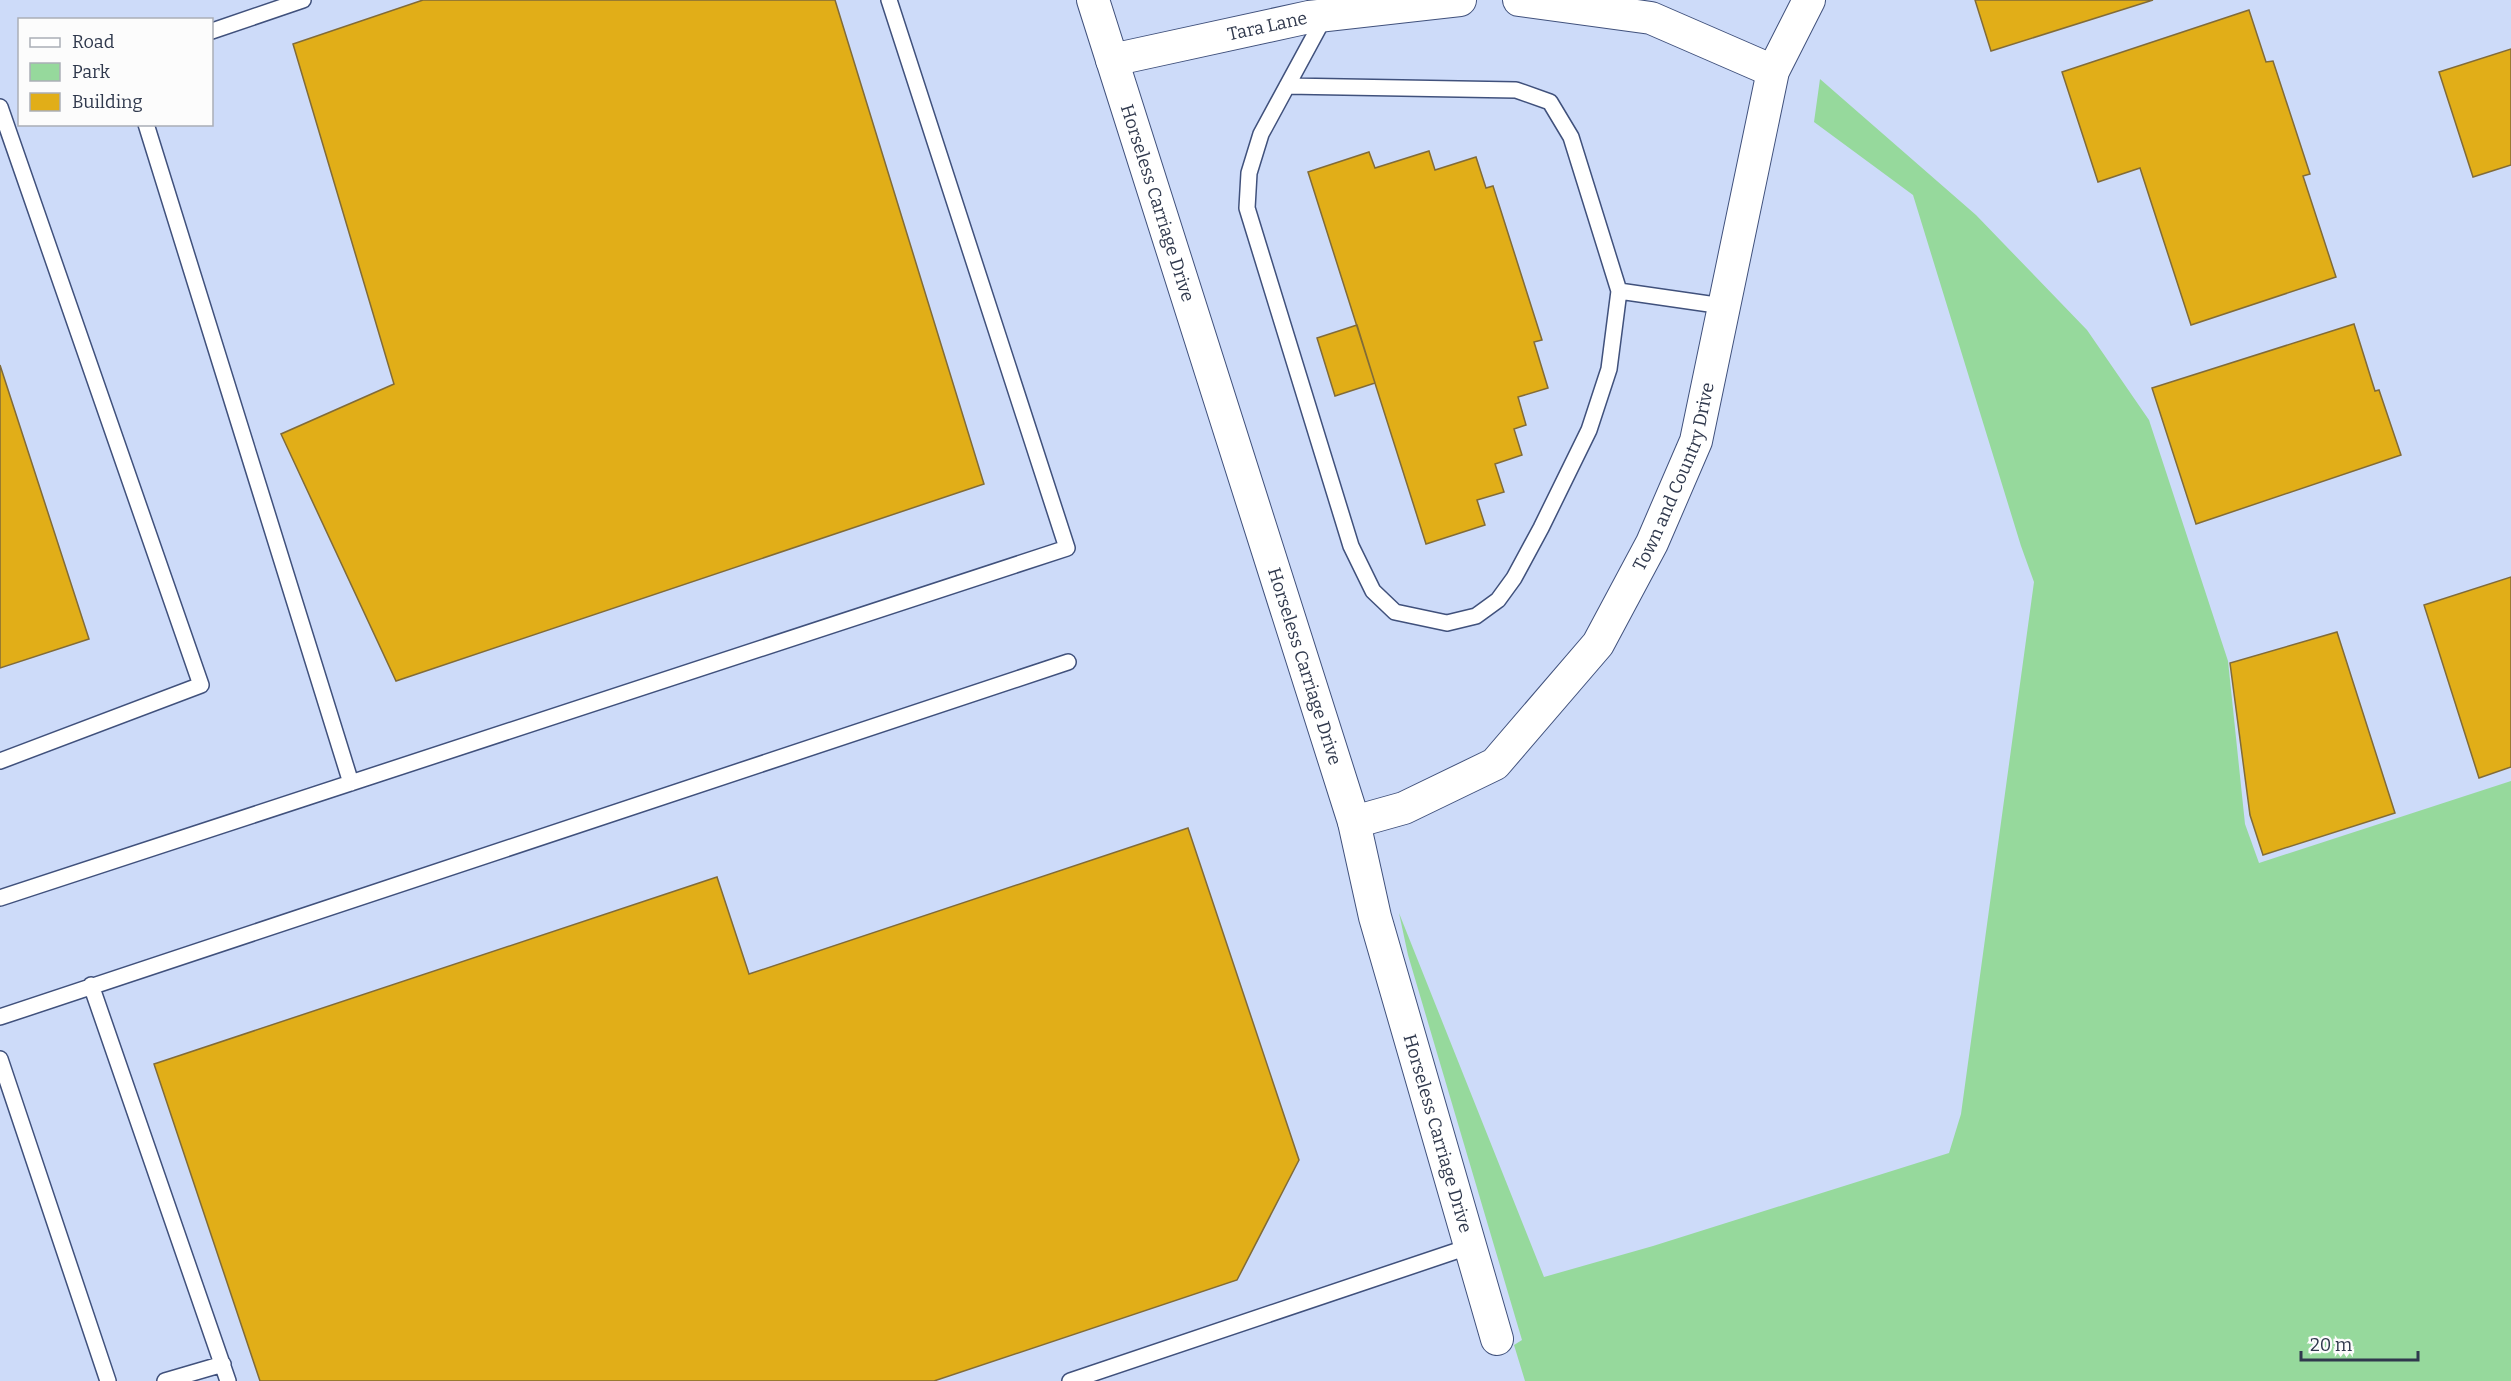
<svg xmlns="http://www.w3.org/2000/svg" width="2511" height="1381" font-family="Bitter,serif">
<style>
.green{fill:#96d99c}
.building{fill:#e1ae18;stroke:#816b38;stroke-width:1.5}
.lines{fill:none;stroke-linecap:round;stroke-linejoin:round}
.lane-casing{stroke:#40517c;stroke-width:18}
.street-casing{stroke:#40517c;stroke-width:34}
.lane{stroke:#fff;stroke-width:15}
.street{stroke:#fff;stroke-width:32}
.labels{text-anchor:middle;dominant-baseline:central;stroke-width:4.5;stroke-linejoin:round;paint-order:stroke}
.street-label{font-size:18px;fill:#30394d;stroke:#fcfcfc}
</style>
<rect width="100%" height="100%" fill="#cddbf9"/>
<path class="green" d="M1820 79 1976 215 2087 330 2149 420 2228 661 2245 824 2259 863 2511 781V1381H1525L1514 1345 1522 1340 1408 955 1399 913 1544 1277 1653 1246 1949 1153 1961 1114 2034 582 2021 546 1913 195 1814 122Z"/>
<path class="building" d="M423 0H835L984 484 396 681 281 434 394 384 293 44Z
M1975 0H2153L1991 51Z
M2249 10 2266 62 2273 61 2310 174 2303 176 2336 277 2191 325 2140 168 2098 182 2062 72Z
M2511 49V165L2473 177 2439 72Z
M1429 151 1435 170 1476 157 1486 188 1493 186 1542 340 1534 342 1548 388 1518 397 1526 425 1514 429 1522 455 1495 464 1504 492 1477 500 1485 525 1426 544 1308 172 1369 152 1375 168Z
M2354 324 2375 391 2379 390 2401 455 2196 524 2152 388Z
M1357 325 1375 383 1335 396 1317 338Z
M0 365 89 639 0 668Z
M2511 577V767L2479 778 2424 605Z
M2337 632 2395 813 2263 855 2250 815 2230 663Z
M1188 828 1299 1160 1237 1280 934 1381H260L154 1064 717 877 749 974Z"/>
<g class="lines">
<defs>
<path id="lane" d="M1325 16 1261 134 1249 173 1247 208 1351 546 1373 591 1395 612 1447 623 1476 616 1498 600 1514 578 1541 528 1589 430 1609 369 1619 291 1723 306
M212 31 303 0
M1287 86 1516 90 1550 102 1571 137 1619 291
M0 107 201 685 0 761
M146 124 351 783
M0 898 1067 548 889 0
M91 985 228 1381
M0 1017 1068 662
M0 1059 108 1381
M165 1381 223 1364
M1070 1381 1471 1246"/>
<g id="street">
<path id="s1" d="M1093 0 1354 822 1375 917 1497 1339"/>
<path d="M1519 0 1651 18 1773 71"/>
<path id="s2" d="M1112 60 1309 17 1460 0"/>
<path id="s3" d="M1354 822 1404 808 1495 764 1598 644 1652 543 1696 441 1773 71 1809 0"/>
</g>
</defs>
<use href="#lane" class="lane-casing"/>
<use href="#street" class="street-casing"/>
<use href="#lane" class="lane"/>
<use href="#street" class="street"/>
</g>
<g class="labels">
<g class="street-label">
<text stroke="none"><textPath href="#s2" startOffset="159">Tara Lane</textPath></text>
<text stroke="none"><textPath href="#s1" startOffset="213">Horseless Carriage Drive</textPath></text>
<text stroke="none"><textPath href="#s3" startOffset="496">Town and Country Drive</textPath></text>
<text stroke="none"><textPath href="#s1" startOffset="699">Horseless Carriage Drive</textPath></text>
<text stroke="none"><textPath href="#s1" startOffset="1185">Horseless Carriage Drive</textPath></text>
</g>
</g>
<rect x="18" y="18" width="195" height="108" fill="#fcfcfc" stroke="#aaaeb6" stroke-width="1.5"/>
<rect x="30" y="38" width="30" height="9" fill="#ffffff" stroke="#aaaeb6" stroke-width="1.5"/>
<text x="72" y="48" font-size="18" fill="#30394d">Road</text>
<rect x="30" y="63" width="30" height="18" fill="#96d99c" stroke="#aaaeb6" stroke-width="1.5"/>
<text x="72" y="78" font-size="18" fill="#30394d">Park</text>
<rect x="30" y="93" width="30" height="18" fill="#e1ae18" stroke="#aaaeb6" stroke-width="1.5"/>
<text x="72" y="108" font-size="18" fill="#30394d">Building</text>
<path d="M2301 1351v9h117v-9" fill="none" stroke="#30394d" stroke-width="3"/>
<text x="2310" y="1351" font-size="18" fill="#30394d" stroke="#fcfcfc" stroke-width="4.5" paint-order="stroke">20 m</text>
</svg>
